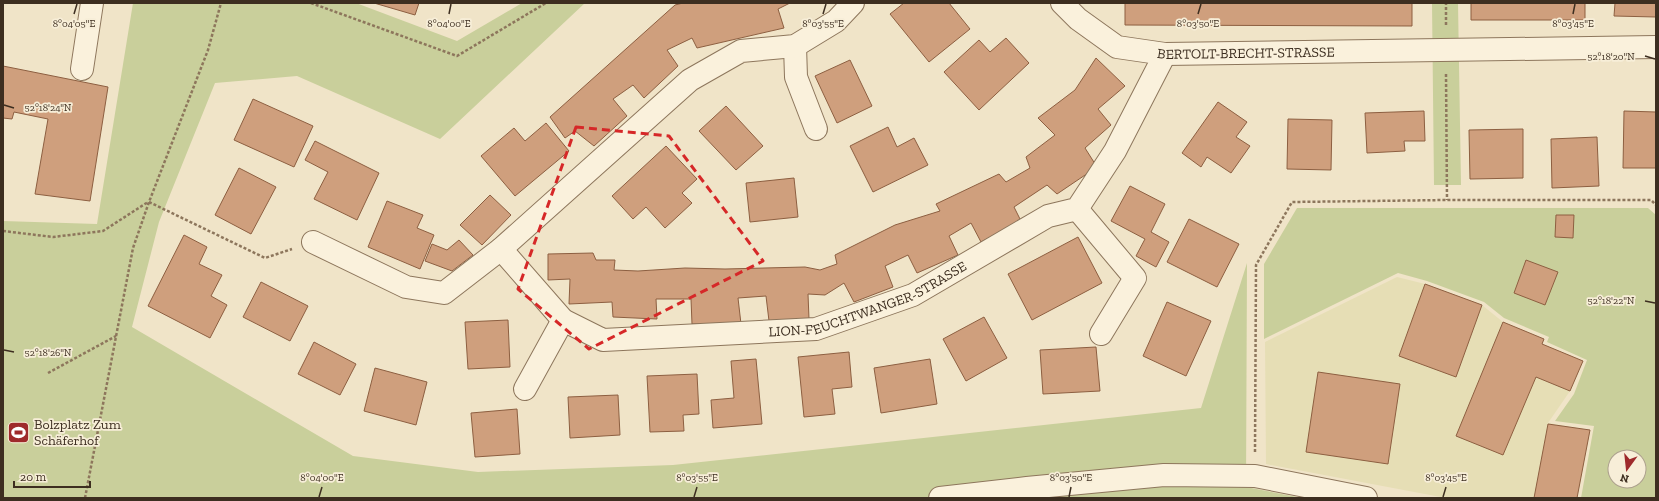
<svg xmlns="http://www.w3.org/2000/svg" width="1659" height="501" font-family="'Zilla Slab',serif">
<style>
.farmland{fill:#e6deb5}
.green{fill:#c9cf9b;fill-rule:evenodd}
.building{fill:#cf9f7d;stroke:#8d5f41}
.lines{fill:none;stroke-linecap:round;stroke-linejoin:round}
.minor-casing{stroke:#8d765c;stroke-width:24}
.path{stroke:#8d765c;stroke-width:2.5;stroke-dasharray:3 2;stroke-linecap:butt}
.minor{stroke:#faf1dc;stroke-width:22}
.marked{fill:none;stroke:#d62828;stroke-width:3;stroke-dasharray:8 5;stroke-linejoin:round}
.ticks{fill:none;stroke:#3d2e20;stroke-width:1.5}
.labels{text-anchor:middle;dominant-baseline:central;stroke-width:3.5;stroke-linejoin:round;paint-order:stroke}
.street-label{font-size:14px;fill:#3d2e20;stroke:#f7eed8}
.poi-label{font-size:14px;fill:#3d2e20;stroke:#f7eed8;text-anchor:start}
.ticks-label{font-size:10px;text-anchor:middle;fill:#3d2e20;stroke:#f7eed8;stroke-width:3.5;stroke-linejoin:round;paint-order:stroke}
</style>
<rect width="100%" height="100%" fill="#f0e4c8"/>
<path class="farmland" d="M1397 277 1425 284 1482 305 1503 322 1544 339 1542 344 1583 361 1570 391 1548 423 1590 430 1577 498H1446L1266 464 1265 342Z"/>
<path class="green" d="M133 3H356L457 41 522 3H585L440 139 297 76 215 83 159 222 132 327 353 456 478 472 673 465 1201 408 1247 263 1246 487 1302 498H3V221L97 224Z
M1432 3H1458L1461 185H1434Z
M1297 208H1648L1656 215V498H1581L1594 426 1555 421 1574 394 1587 360 1547 342 1549 337 1504 318 1484 302 1427 281 1398 273 1264 339V264ZM1615 457H1639V481H1615Z"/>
<path class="building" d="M374 3H419L415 15Z
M683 3H790L778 9 784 28 697 48 692 38 667 50 678 66 644 98 633 85 613 99 627 116 594 146 575 131 565 138 550 117 675 5Z
M904 3H949L970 29 929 62 890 14Z
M1125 3H1412V26L1125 25Z
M1471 3H1585V20H1471Z
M1615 3H1656V17L1614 16Z
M1006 38 1029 63 979 110 944 72 979 40 990 52Z
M1096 58 1125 86 1098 109 1111 125 1085 148 1097 167 1057 194 1047 185 1014 207 1021 221 981 242 971 223 949 236 958 255 917 273 908 255 885 266 893 287 854 302 844 283 825 295 808 294 809 319 769 321 766 296 738 298 741 324H692L691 299H656L657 319 613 317 612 302 569 304 570 279 548 280V254L593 253 596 260H615L614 270 638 271 685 268 725 269 805 267 820 270 837 264 835 255 895 225 940 211 936 204 999 174 1006 182 1030 168 1026 157 1055 135 1038 118 1075 90Z
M850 60 872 106 837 123 815 76Z
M3 66 108 87 90 201 35 194 48 119 14 112 12 119 3 118Z
M253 99 313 126 294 167 234 140Z
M1218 102 1247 122 1236 137 1250 146 1231 173 1207 157 1201 167 1182 153Z
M726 106 763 146 736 170 699 131Z
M1424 111 1425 141H1404L1405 151 1367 153 1365 113Z
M1624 111 1656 112V168H1623Z
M1288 119 1332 120 1331 170 1287 169Z
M546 123 569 151 515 196 481 156 514 128 525 141Z
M888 127 897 147 914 138 928 165 873 192 850 146Z
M1523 129V178L1470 179 1469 130Z
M1597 137 1599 186 1552 188 1551 139Z
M315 141 379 173 357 220 314 199 328 172 305 160Z
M666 146 697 179 682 193 692 203 665 228 646 207 633 219 612 196Z
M239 168 276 187 251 234 215 215Z
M794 178 798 217 750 222 746 183Z
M1130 186 1165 204 1151 232 1169 242 1156 267 1136 256 1145 239 1111 221Z
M490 195 511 215 482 245 460 225Z
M387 201 423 215 417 228 434 235 420 269 368 247Z
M1556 215H1574L1573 238 1555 237Z
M1189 219 1239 244 1217 287 1167 262Z
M184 235 207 247 199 264 222 275 211 296 227 305 210 338 148 306Z
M1078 237 1102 283 1032 320 1008 274Z
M459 240 473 255 452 271 425 261 432 244 447 250Z
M1526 260 1558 272 1545 305 1514 293Z
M261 282 308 306 290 341 243 317Z
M1425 284 1482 305 1456 377 1399 356Z
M1167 302 1211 321 1186 376 1143 356Z
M984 317 1007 358 966 381 943 339Z
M508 320 510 367 468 369 465 322Z
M1503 322 1544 339 1542 344 1583 361 1570 391 1536 377 1503 455 1456 436Z
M314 342 356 364 340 395 298 374Z
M1096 347 1100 391 1043 394 1040 350Z
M849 352 852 387 832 389 835 414 804 417 798 357Z
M756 359 762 424 713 428 711 400 734 398 731 361Z
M930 359 937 404 881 413 874 368Z
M375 368 427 382 416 425 364 411Z
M1318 372 1400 384 1388 464 1306 452Z
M697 374 699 414 683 415 684 431 650 432 647 376Z
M618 395 620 435 570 438 568 397Z
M517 409 520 454 475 457 471 413Z
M1548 424 1590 430 1577 498H1534Z"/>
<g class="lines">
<defs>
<g id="minor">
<path id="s1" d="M1062 3 1078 19 1117 47 1165 54 1656 47"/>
<path d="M795 46 796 77 816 129"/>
<path d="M82 69 92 3"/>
<path d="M1077 209 1135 278 1101 334"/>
<path d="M313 242 406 287 444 293 501 249 690 80 741 51 795 46 836 21 853 3"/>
<path id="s2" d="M501 249 563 320 603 340 816 329 913 295 1048 216 1077 209 1115 151 1165 54"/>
<path d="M525 389 563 320"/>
<path d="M940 498 1027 488 1164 475 1255 476 1366 498"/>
</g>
</defs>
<use href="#minor" class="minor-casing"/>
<path class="path" d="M311 3 457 56 546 3
M1446 25V3
M1446 74 1447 200
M149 202 265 258 292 249
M3 231 53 237 103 231 148 202
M48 373 116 336
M1255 452 1256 265 1292 202 1447 200H1651L1656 205
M85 498 133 248 149 202 208 50 221 3"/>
<use href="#minor" class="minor"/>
</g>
<path class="marked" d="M576 127 669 136 763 261 589 349 518 289Z"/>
<path class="ticks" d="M74 14 77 4M449 14 451 4M823 14 826 4M1198 14 1201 4M1573 14 1575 4M1645 56 1655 59M4 105 14 108M1645 301 1655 303M4 350 14 352M319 497 322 487M694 497 697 487M1069 497 1071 487M1443 497 1446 487"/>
<defs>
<symbol id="stadium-square" viewBox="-11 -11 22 22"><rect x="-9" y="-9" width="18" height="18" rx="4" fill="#9e2a2b" stroke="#f7eed8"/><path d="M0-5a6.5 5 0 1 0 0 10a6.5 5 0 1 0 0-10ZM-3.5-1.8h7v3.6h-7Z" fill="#fff"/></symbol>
</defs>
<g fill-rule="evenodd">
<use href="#stadium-square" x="6" y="420" width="25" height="25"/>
</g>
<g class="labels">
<g class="street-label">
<text stroke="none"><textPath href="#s1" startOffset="200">BERTOLT-BRECHT-STRASSE</textPath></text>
<text stroke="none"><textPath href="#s2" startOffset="410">LION-FEUCHTWANGER-STRASSE</textPath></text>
</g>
<g class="poi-label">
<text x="34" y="424">Bolzplatz Zum<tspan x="34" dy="16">Schäferhof</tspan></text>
</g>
</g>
<g class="ticks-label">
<text x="74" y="27">8°04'05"E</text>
<text x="449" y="27">8°04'00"E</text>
<text x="823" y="27">8°03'55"E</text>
<text x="1198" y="27">8°03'50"E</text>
<text x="1573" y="27">8°03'45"E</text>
<text x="1611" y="60">52°18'20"N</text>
<text x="48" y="111">52°18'24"N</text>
<text x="1611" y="304">52°18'22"N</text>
<text x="48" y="356">52°18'26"N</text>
<text x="322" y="481">8°04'00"E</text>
<text x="697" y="481">8°03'55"E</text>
<text x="1071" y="481">8°03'50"E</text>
<text x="1446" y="481">8°03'45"E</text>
</g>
<rect width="1659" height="501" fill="none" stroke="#3d2e20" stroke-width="8"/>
<g transform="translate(1627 469) rotate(195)"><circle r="19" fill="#f7eed8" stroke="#ada18e"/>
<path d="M0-3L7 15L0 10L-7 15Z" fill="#9e2a2b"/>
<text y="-6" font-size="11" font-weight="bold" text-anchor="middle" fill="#3d2e20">N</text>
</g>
<path d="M14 481v6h76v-6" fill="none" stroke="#3d2e20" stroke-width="2"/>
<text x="20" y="481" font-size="12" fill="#3d2e20" stroke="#f7eed8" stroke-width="3" paint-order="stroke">20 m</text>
</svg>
